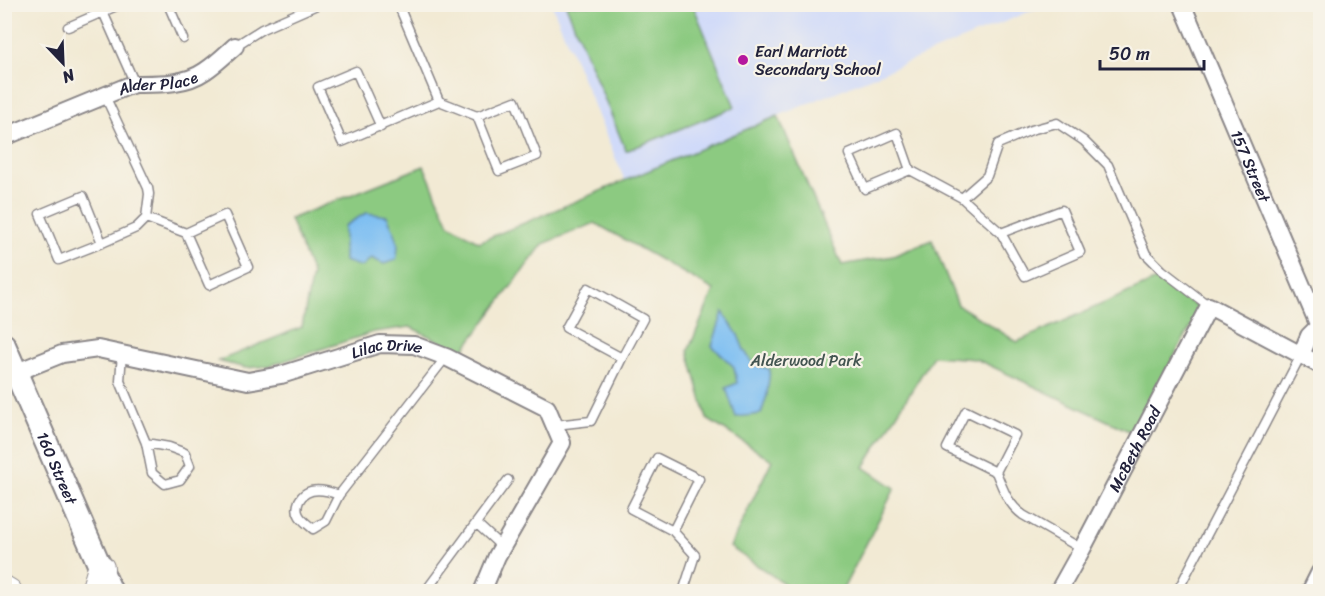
<svg xmlns="http://www.w3.org/2000/svg" width="1325" height="596" font-family="Sriracha,sans-serif">
<style>
.built{fill:#d0daf9}
.green{fill:#8cca81;stroke:#57765e;stroke-width:1.5}
.water{fill:#7cbef2;stroke:#4f7096;stroke-width:1.5}
.lines{fill:none;stroke-linecap:round;stroke-linejoin:round}
.lane-casing{stroke:#8a8688;stroke-width:11}
.street-casing{stroke:#8a8688;stroke-width:20}
.secondary-casing{stroke:#8a8688;stroke-width:26}
.primary-casing{stroke:#8a8688;stroke-width:28}
.lane{stroke:#fff;stroke-width:8}
.street{stroke:#fff;stroke-width:16}
.secondary{stroke:#fff;stroke-width:22}
.primary{stroke:#fff;stroke-width:26}
.poi-dot{fill:#b5179e;stroke:#f7f3e8;stroke-width:2}
.labels{text-anchor:middle;dominant-baseline:central;stroke-width:4.5;stroke-linejoin:round;paint-order:stroke}
.poi-label{font-size:16px;fill:#22223b;stroke:#f7f3e8;text-anchor:start}
.street-label{font-size:16px;fill:#22223b;stroke:#f7f3e8}
.park-label{font-size:16px;fill:#425450;stroke:#f7f3e8}
</style>
<rect width="100%" height="100%" fill="#f7f3e8"/>
<filter id="ink" filterUnits="userSpaceOnUse"><feTurbulence type="fractalNoise" baseFrequency=".0167" numOctaves="2"/><feDisplacementMap in="SourceGraphic" scale="12" xChannelSelector="R" yChannelSelector="G"/><feConvolveMatrix kernelMatrix="1 2 1 2 8 2 1 2 1" color-interpolation-filters="sRGB"/></filter>
<filter id="wash" filterUnits="userSpaceOnUse"><feTurbulence type="fractalNoise" baseFrequency=".008" numOctaves="4" result="noise"/><feDisplacementMap in="SourceGraphic" scale="24" xChannelSelector="R" yChannelSelector="G"/><feGaussianBlur stdDeviation="1.35" result="paint"/><feColorMatrix in="noise" values="0 0 0 0 0 0 0 0 0 0 0 0 0 0 0 0 0 1.4 0 .05"/><feComposite in="paint" operator="in"/></filter>
<g filter="url(#wash)">
<rect width="100%" height="100%" fill="#f2ead4"/>
<path class="built" d="M552 5H1045L778 116 625 181Z"/>
<path class="green" d="M566 5H693L735 107 626 151Z
M778 116 842 265 893 256 932 240 958 305 1017 342 1156 280 1201 309 1131 432 976 359 933 356 864 467 895 488 842 591H795L730 547 772 460 707 419 688 351 714 290 595 223 543 244 462 352 410 327 374 332 269 366 246 368 218 361 302 327 312 274 290 219 424 166 449 224 479 242Z"/>
<path class="water" d="M366 213 387 216C395 233 401 241 396 260L384 264 371 258 362 267 344 261V226Z
M723 312 738 335 744 350 753 364 770 369 767 395 761 414 736 417 726 388 737 383 734 367 712 346Z"/>
</g>
<g filter="url(#ink)">
<g class="lines">
<defs>
<path id="lane" d="M168 4 183 39
M398 4 439 101
M103 12 135 84
M68 27 121 4
M235 46 262 29 319 4
M105 96 148 188 149 194 146 218
M381 127 356 71 318 87 342 142 439 101 477 116 499 171 537 156 515 101 477 116
M910 170 865 189 849 154 897 133 910 170 962 198 1001 233 1025 276 1080 252 1062 210 1001 233
M83 196 102 243 59 260 40 214Z
M962 198 987 176 998 144 1031 130 1057 123 1084 141 1108 165 1146 254 1162 270 1209 306
M102 243 136 228 146 218 186 233 225 215 248 267 209 285 186 233
M122 353 120 381 146 443 152 473 165 484 180 480 190 466 185 453 169 447 146 443
M555 425 591 421 622 358 643 319 588 288 566 328 622 358
M657 458 699 479 673 531 631 509Z
M996 472 1015 435 966 411 947 448 996 472C1004 491 1007 503 1023 515L1082 549
M339 495C326 490 307 485 299 501 297 506 296 510 299 515 301 520 309 525 313 529L326 521 339 495 446 357
M476 523 502 547
M673 531 695 555 683 592
M425 592 508 480
M1177 592 1301 355"/>
<g id="street">
<path id="s1" d="M1182 4 1319 326"/>
<path id="s2" d="M4 137 128 86 135 84C158 84 185 85 205 71 216 64 225 55 235 46"/>
<path d="M1301 355 1309 336 1320 325"/>
<path id="s3" d="M17 372 62 354 98 349 248 381 281 375 380 344 414 345 446 357 547 408 562 443 497 556 482 592"/>
<path id="s4" d="M1058 592 1082 549 1209 306 1320 365"/>
<path d="M1310 592 1320 572"/>
</g>
<g id="secondary">
<path id="s5" d="M4 345 111 592"/>
</g>
<path id="primary" d="M4 589 9 592
M92 592 95 588 101 568"/>
</defs>
<use href="#lane" class="lane-casing"/>
<use href="#street" class="street-casing"/>
<use href="#secondary" class="secondary-casing"/>
<use href="#primary" class="primary-casing"/>
<use href="#lane" class="lane"/>
<use href="#street" class="street"/>
<use href="#secondary" class="secondary"/>
<use href="#primary" class="primary"/>
</g>
</g>
<circle class="poi-dot" cx="743" cy="60" r="6"/>
<g class="labels">
<g class="poi-label">
<text x="755" y="51">Earl Marriott<tspan x="755" dy="18">Secondary School</tspan></text>
</g>
<g class="street-label">
<text stroke="none"><textPath href="#s2" startOffset="164">Alder Place</textPath></text>
<text stroke="none"><textPath href="#s1" startOffset="176">157 Street</textPath></text>
<text stroke="none"><textPath href="#s3" startOffset="382">Lilac Drive</textPath></text>
<text stroke="none"><textPath href="#s4" startOffset="162">McBeth Road</textPath></text>
<text stroke="none"><textPath href="#s5" startOffset="134">160 Street</textPath></text>
</g>
<g class="park-label">
<text x="806" y="360">Alderwood Park</text>
</g>
</g>
<rect width="1325" height="596" fill="none" stroke="#f7f3e8" stroke-width="24"/>
<g transform="translate(63 63) rotate(157)" stroke="#f7f3e8" stroke-width="4.5" paint-order="stroke">
<path d="M0-4.5L10 22L0 15L-10 22Z" fill="#22223b"/>
<text y="-9" font-size="16" font-weight="bold" text-anchor="middle" fill="#22223b">N</text>
</g>
<path d="M1100 60v9h104v-9" fill="none" stroke="#22223b" stroke-width="3"/>
<text x="1109" y="60" font-size="18" fill="#22223b" stroke="#f7f3e8" stroke-width="4.5" paint-order="stroke">50 m</text>
</svg>
